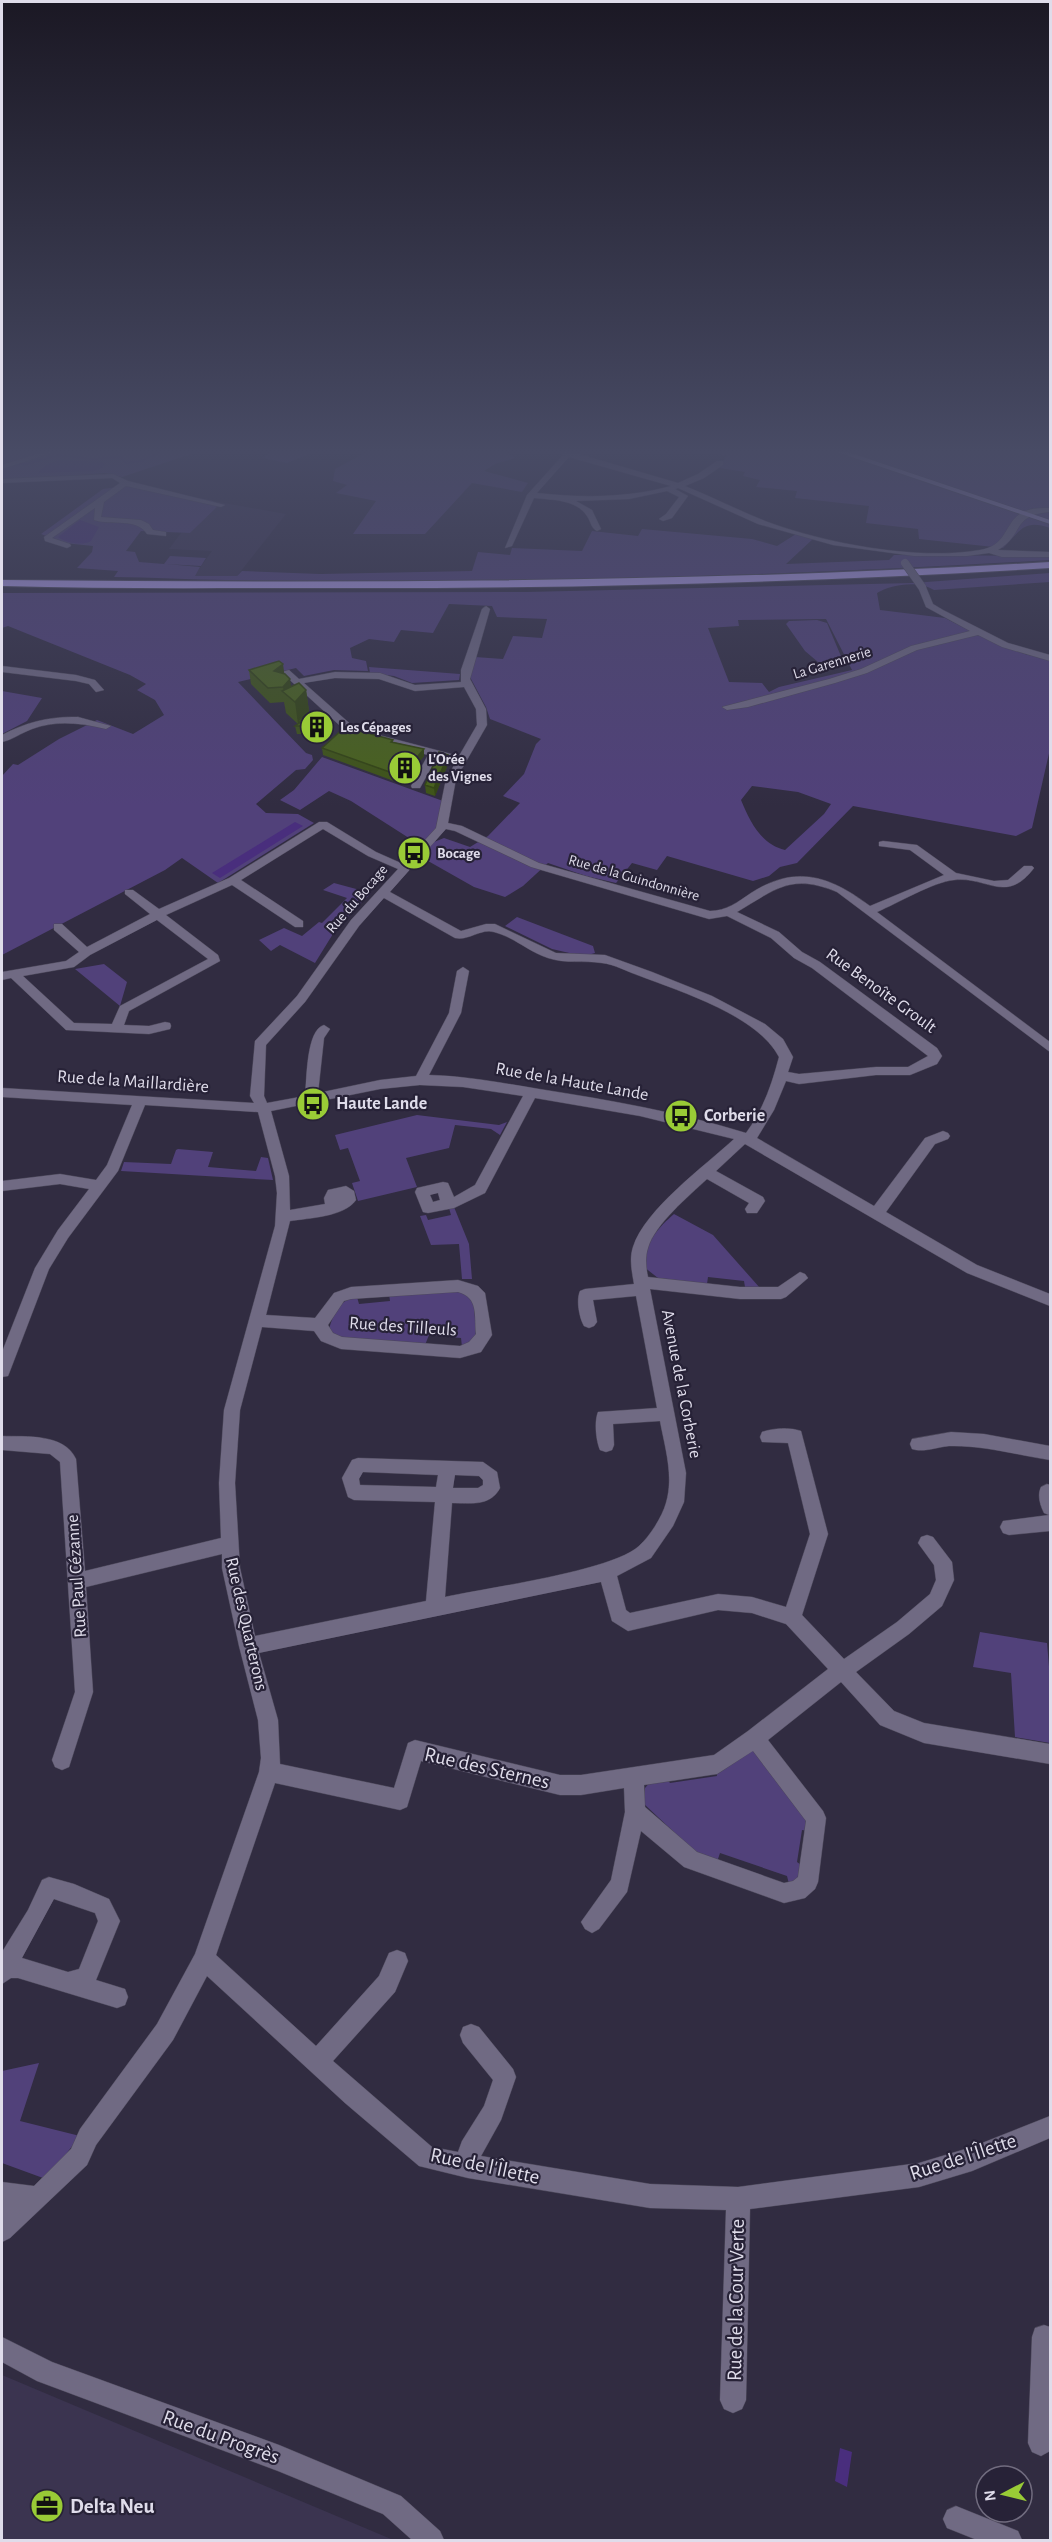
<svg xmlns="http://www.w3.org/2000/svg" width="1052" height="2542" font-family="'Alegreya Sans',sans-serif">
<style>
.built{fill:#3b3450}
.green{fill:#51417a;fill-rule:evenodd}
.water{fill:#492e7d}
.lines{fill:none;stroke-linecap:round;stroke-linejoin:round}
.stream{stroke:#492e7d;stroke-width:2}
.minor-casing{stroke:#4c485a;stroke-width:1}
.major-casing{stroke:#4c485a;stroke-width:1}
.highway-casing{stroke:#4c485a;stroke-width:2}
.minor{fill:#706a83;fill-rule:evenodd}
.major{fill:#a091cd;fill-rule:evenodd}
.highway{fill:#c0abfe;fill-rule:evenodd}
.minor-bridge-casing{stroke:#4c485a;stroke-width:9;stroke-linecap:butt}
.minor-bridge{stroke:#706a83;stroke-width:8}
.wall{fill:#3f5517}
.shaded-wall{fill:#334513}
.building{fill:#49631b;stroke:#334513;stroke-width:1.5}
.labels{text-anchor:middle;dominant-baseline:central;stroke-width:4.5;stroke-linejoin:round;paint-order:stroke}
.far-street-label{font-size:15px;fill:#dfdcea;stroke:#272237}
.far-poi-label{font-size:15px;font-weight:bold;fill:#dfdcea;stroke:#272237;text-anchor:start}
.street-label{font-size:18px;fill:#dfdcea;stroke:#272237}
.poi-label{font-size:18px;font-weight:bold;fill:#dfdcea;stroke:#272237;text-anchor:start}
.near-street-label{font-size:21px;fill:#dfdcea;stroke:#272237}
.near-poi-label{font-size:21px;font-weight:bold;fill:#dfdcea;stroke:#272237;text-anchor:start}
</style>
<rect width="100%" height="100%" fill="#312c41"/>
<path class="built" d="M213 501 286 514 237 576H194L212 551 169 549 181 533H190L217 507Z
M2 2375 391 2539 392 2540H2Z"/>
<path class="green" d="M2 450H203L122 477 105 473 68 476V479L2 483Z
M263 450H318L287 463 263 458 270 452Z
M370 450H501L515 458 495 464 484 471 528 483 522 492 472 483 425 534H353L376 501 336 493 347 485 333 481 335 469Z
M668 450H1050V528C1024 519 1021 530 1003 548L919 539 918 529 866 523 869 506 795 498 797 491 756 487 760 480 743 476 745 472 720 468 726 455Z
M132 485 213 501 217 507 190 533 141 531 126 551 135 552 139 562 164 564 170 556 206 558 201 566 166 564 200 567 195 576H237L242 571 320 574 472 571 478 552 510 555 512 548 582 551 592 531 638 536 642 529 752 539 777 546 796 534 814 538 786 564 889 560 894 555 1050 556V560C776 576 502 585 227 580 190 580 152 577 114 577L118 571 77 568 92 552 93 546 64 543 41 534 103 489Z
M1050 573V582L934 590C919 580 891 584 877 593L880 610 945 618 980 636 1025 654 1050 660V749L1032 828 1016 836 853 806 797 863 780 867 769 876 753 881 667 856 657 870 632 863 616 883 586 876 548 863 523 886 505 897 474 887 421 857 434 842 444 838 470 847 488 836 520 803 503 796 524 774 536 744 541 739 490 719 486 707 470 677 475 657 503 659 513 636 542 638 547 619 497 617 492 606 449 604 433 633 401 630 394 642 369 639 350 648 352 658 366 661 368 671 334 670 304 676 296 668 238 682 306 753 312 755 313 760 305 769 296 770 256 804 266 813 298 814 314 823 218 883 182 858 165 870 2 955V776L13 764 18 765 59 739 97 720 133 734 164 715 155 700 137 690 146 684 130 675 8 626 2 628V593L526 592 913 583ZM826 619 852 670 779 687 769 692 762 683 729 682 708 628 739 626 738 620ZM752 786 798 792 831 804 824 814 785 850C761 844 750 822 741 800Z
M817 620 827 623 843 661 840 663 818 662 805 651 786 624 789 621Z
M369 667 460 674 459 680 412 683 394 676 370 673Z
M2 691 42 698 27 721 2 734Z
M322 757 443 801 438 827 423 847 351 801 329 791 300 810 280 800 294 790Z
M334 883 371 893 336 929 315 963 280 945 271 951 259 940 284 928 302 936 319 922 322 923 347 898 323 890Z
M517 917 593 946 595 953 577 958 578 955 552 949 505 926Z
M104 964 127 982 120 1006 75 969Z
M417 1115 499 1125 507 1122 500 1135 491 1129 455 1125 449 1148 406 1158 417 1187 358 1201 352 1183 360 1181 348 1148 340 1150 335 1135Z
M178 1149 213 1152 208 1167 256 1171 261 1157 268 1158 273 1180 121 1171 124 1162 171 1164 176 1150Z
M454 1207 469 1244 472 1279H462L459 1244 431 1245 420 1216 426 1215 428 1220 451 1215 449 1208Z
M674 1214 713 1235 760 1288 745 1287 744 1281 708 1277 707 1284 658 1278 644 1267C643 1244 658 1228 674 1214Z
M462 1291 474 1303 476 1333 475 1340 462 1347 461 1338 429 1335 425 1345 337 1338 329 1329C335 1311 337 1301 357 1297L359 1304 390 1301 389 1294Z
M980 1632 1047 1643 1050 1678V1743L1015 1737 1011 1673 973 1667Z
M750 1749 759 1751 808 1813 809 1831 802 1830 797 1862 804 1867 802 1880 789 1884 787 1876 720 1853 717 1862 693 1850 643 1803 645 1788 652 1780 666 1778 670 1783 717 1776 716 1770Z
M39 2063 20 2121 80 2136 56 2167 43 2178 2 2163V2071Z"/>
<path class="water" d="M59 460 103 462 104 464 102 468 94 471 39 473V471L48 464Z
M80 520 99 527 91 541C82 546 66 543 58 537Z
M295 822 303 826 220 878 212 873Z
M840 2448 852 2452 847 2487 835 2481Z"/>
<g class="lines">
<path class="stream" d="M14 464H26L59 455 92 459 121 457 126 463 142 461 162 450"/>
<defs>
<path id="minor" d="M49 450H60L2 469V465Z
M555 450H565L678 483 698 474 717 461H723V465L704 478 685 486C712 497 738 510 765 521 824 543 917 561 980 550 1008 546 1004 522 1023 512 1031 508 1041 508 1050 508V512C1011 515 1025 534 998 550L1050 552V557H1002L989 553 967 556H914L833 545 758 524 678 488 675 489 688 496 672 518 663 521 659 519 666 514 679 497 667 491 629 499 576 501 592 510 601 529 597 531C591 528 591 522 587 516 576 499 551 500 534 498L512 546 505 548 527 495 563 455ZM569 457 671 486C627 498 582 498 537 493Z
M113 474 128 481 225 505 221 507 126 486 104 502 101 517 141 520 149 524 153 530 166 532V536L147 534C136 517 112 526 94 520L95 508 52 538 70 544 71 546 67 548 45 541 44 537 120 483 112 478 2 483V479Z
M922 584 926 587 933 604 943 610 1008 643 1050 655V661L1002 647 978 635 917 650 867 673 835 683 748 707 727 710 722 707 829 679 861 669 911 646 970 631 926 607 918 587Z
M486 606 490 609 470 679 486 709 487 725 456 779 448 823 462 826 539 863 710 911C726 911 738 902 751 893 796 864 830 876 870 906L944 875 910 850 879 846V842L883 841 917 845 956 873 994 881 1008 880 1024 866H1032L1034 868C1006 905 987 876 954 880 933 882 898 903 877 912L1050 1042V1052L837 892C791 873 776 889 737 912L779 932 802 952 820 962 937 1048 942 1056 937 1064 910 1075H876L799 1084 786 1081 774 1110 757 1138 874 1206 925 1138 943 1131 948 1133 950 1136 948 1139 935 1144 886 1212 977 1265 1050 1294V1306L967 1273 745 1144 716 1171 763 1197 765 1201 757 1213H747L745 1209 749 1203 707 1179C689 1196 655 1224 648 1248 645 1257 646 1268 648 1277L740 1287H778L800 1272 805 1274 808 1278 786 1297 781 1299H740L650 1289 686 1473 684 1502 673 1526 651 1558 617 1576 626 1610 630 1613 718 1594 752 1597 786 1607 810 1534 788 1443 762 1442 760 1437 762 1432C773 1428 790 1427 801 1431L828 1534 802 1615 844 1659 897 1622 930 1594 936 1580 934 1565 918 1543 921 1537 927 1535 933 1537 952 1562 954 1580 942 1606 909 1634 856 1672 894 1711 924 1723 1050 1744V1764L924 1743 880 1725 841 1682 768 1740 823 1811 826 1818 818 1882 815 1889 805 1898 784 1903 684 1867 641 1831 627 1892 599 1929 592 1933 585 1929 581 1922 611 1880 625 1812 624 1788 581 1795H560L421 1761 407 1807 400 1810 275 1783 216 1955 316 2046 379 1976 389 1953 397 1950 405 1953 408 1961 395 1992 333 2061 432 2147 458 2152 462 2141 484 2106 493 2080 463 2043 460 2035 463 2027 471 2024 479 2027 513 2069 516 2077 501 2120 481 2156 650 2184 738 2187 919 2163 972 2147 1050 2116V2138L972 2171 919 2187 750 2209 746 2400 742 2409 733 2413 724 2409 720 2400 726 2210 650 2208 468 2178 419 2166 345 2103 207 1976 173 2040 96 2145 87 2165 10 2238 2 2242V2182L34 2186 71 2149 80 2129 157 2024 195 1954 259 1772 261 1758 258 1720 239 1646 222 1568V1554L86 1587 93 1692 69 1767 62 1770 55 1767 52 1760 75 1692 60 1462 50 1454 2 1450V1436C26 1437 64 1433 76 1459L85 1571 221 1538 219 1483 224 1410 275 1226 277 1193 275 1176 258 1112 145 1105 118 1171 68 1238 49 1269 10 1371 8 1376 2 1377V1352L35 1268 58 1230 89 1189 60 1184 2 1191V1181L60 1174 96 1180 107 1165 132 1105 2 1097V1088L254 1103 250 1096 255 1041 297 996 351 920 398 869 368 856 323 829 241 880 303 921V927H295L232 885 166 915 218 955 220 961 129 1011 124 1025 149 1026 165 1022 170 1023 171 1026 170 1029 149 1034 66 1030 11 978 2 980V972L66 961 79 952 54 930V924H62L87 947 150 914 125 894V890H133L159 909 229 878 319 822H327L376 852 403 864 436 828 446 779 456 762 437 757 420 788H412L411 786 428 755 348 733 281 672 289 670 299 679 335 672 380 673 415 685 461 682V670L482 609ZM335 678 379 679 415 691 464 687 476 709 477 725 459 756 356 729 304 683ZM446 829 455 831 531 867 709 919 727 916 771 938 794 958 812 968 928 1056 908 1067H876L799 1074 788 1072 793 1057 783 1039 765 1024 712 996 652 972 605 955 556 953 495 924H486L461 931 390 892ZM384 898 455 938C469 941 481 928 494 932 514 937 529 952 548 958 566 964 583 960 602 963 614 964 628 972 640 976 682 992 758 1016 779 1057 772 1084 763 1110 746 1133 678 1112 609 1100 539 1089 502 1083 466 1076 429 1075L461 1013 469 971 463 967 457 971 449 1013 416 1076 380 1080 318 1093 324 1038 330 1029 324 1025C306 1030 307 1079 305 1096L267 1103 264 1096 266 1045 305 1002 359 926ZM157 920 208 959 120 1006 112 1024 74 1023 23 976 74 967 90 955ZM420 1085 463 1087 523 1096 475 1185 454 1197 448 1183 443 1182 417 1188 415 1192 423 1212 428 1213 454 1208 485 1193 535 1098 640 1116 734 1139C705 1166 645 1209 633 1247 629 1259 632 1272 634 1284L585 1289 580 1291C576 1300 579 1317 584 1326L589 1328 594 1326 597 1322 593 1300 636 1296 657 1408 598 1412C594 1422 596 1441 600 1450L606 1452 612 1450 614 1445 613 1424 660 1421C665 1448 674 1476 666 1503 662 1517 650 1536 639 1546 612 1571 486 1588 445 1597L452 1503C470 1503 490 1507 500 1488L497 1472 483 1462 358 1458 352 1460 342 1478 348 1497 354 1500 435 1502 426 1601 255 1636 240 1568 235 1483 240 1410 262 1327 314 1331 321 1341 341 1349 460 1358 481 1352 492 1335 485 1293 478 1286 458 1280 351 1287 334 1293 315 1318 266 1315 290 1221C309 1218 344 1217 356 1200L354 1191 346 1186 328 1190 324 1198 325 1204 290 1210 289 1176 271 1111 380 1089ZM438 1193 440 1200 433 1202 430 1195ZM458 1292C479 1298 474 1315 476 1334L469 1342 460 1346 342 1337 333 1333 328 1325 344 1301 351 1299ZM363 1472 438 1475 436 1487 360 1485 359 1479ZM455 1475 479 1476 483 1480V1485L478 1488H453ZM601 1582 612 1621 628 1631 718 1610 752 1613 786 1624 828 1669 748 1731 714 1755 581 1775H560L415 1740 408 1743 394 1788 280 1764 278 1720 259 1653ZM753 1751 806 1821 798 1877 793 1881 784 1883 697 1852 645 1807 644 1785 717 1774Z
M2 666 76 675 95 680 104 690 96 692 89 684 76 681 2 672Z
M78 717 111 726 106 729C81 723 57 720 32 729 21 733 12 740 2 742V735C26 722 51 716 78 717Z
M951 1432 984 1434 1050 1446V1460C1017 1455 983 1445 949 1446 937 1447 923 1453 912 1449L910 1444 912 1439Z
M1047 1484 1050 1485V1531L1009 1535 1003 1533 1000 1527 1003 1521 1049 1515 1044 1513C1040 1505 1037 1495 1041 1487Z
M49 1877 74 1884 109 1899 120 1921 96 1980 125 1989 128 1997 125 2005 117 2008 18 1978H11L2 1984V1952L28 1910 42 1880ZM54 1899 95 1913 98 1921 79 1969 68 1972 22 1958Z
M1044 2325 1050 2327V2451L1041 2456 1032 2452 1028 2443 1032 2337 1035 2328Z
M2 2337 52 2362 279 2445 401 2496 440 2531 444 2540H412L383 2514 278 2471 37 2381 2 2362Z
M956 2506 1018 2531 1022 2540H977L947 2528 943 2519 947 2510Z"/>
<path id="major" d="M831 450H842L1050 520V524Z"/>
<path id="highway" d="M1050 562V568C802 583 555 589 307 588 205 588 103 589 2 586V580C352 583 701 583 1050 562Z"/>
</defs>
<use href="#minor" class="minor-casing"/>
<use href="#major" class="major-casing"/>
<use href="#highway" class="highway-casing"/>
<use href="#minor" class="minor"/>
<use href="#major" class="major"/>
<use href="#highway" class="highway"/>
<defs>
<path id="minor-bridge" d="M905 563 922 587"/>
</defs>
<use href="#minor-bridge" class="minor-bridge-casing"/>
<use href="#minor-bridge" class="minor-bridge"/>
</g>
<path class="wall" d="M249 670 284 674 291 687 306 690 309 711 304 717 329 716 330 724 325 730 313 734H297L295 726 298 724 286 713 284 702 270 703 251 684Z
M393 740V742L424 749V756L402 784 323 755 322 748Z
M448 755 449 762 435 796 426 793 425 785Z"/>
<path class="shaded-wall" d="M283 664 285 679 274 671Z
M290 679 292 693 284 692 283 687Z
M306 690 309 711 301 721 299 719 300 723 298 724 295 702Z
M329 716 330 724 325 730 313 734 312 726Z
M424 749V756L402 784 401 776Z
M448 755 449 762 435 796 434 788Z"/>
<path class="building" d="M279 661 283 664 274 671 285 674 290 679 283 687 268 688 249 670Z
M299 683 306 690 295 702 282 691Z
M322 711 329 716 324 722 312 726H295L302 721 299 719Z
M345 727 393 740 391 742 424 749 401 776 322 748Z
M439 752 448 755 434 788 425 785Z"/>
<linearGradient id="sky" x2="0" y2="1"><stop stop-color="#1b1824"/><stop offset="0.56" stop-color="#484b65"/><stop offset="1" stop-color="#484b65" stop-opacity="0"/></linearGradient>
<rect width="1052" height="806" fill="url(#sky)"/>
<defs>
<symbol id="building-disc" viewBox="-11 -11 22 22"><circle r="9.5" fill="#99cb36" stroke="#272237"/><path d="M-4-6H4V6H1V3H-1V6H-4ZM-2.5-4.3h1.7v1.8h-1.7ZM.8-4.3h1.7v1.8H.8ZM-2.5-1h1.7V.8h-1.7ZM.8-1h1.7V.8H.8Z" fill="#111"/></symbol>
<symbol id="bus-disc" viewBox="-11 -11 22 22"><circle r="9.5" fill="#99cb36" stroke="#272237"/><path d="M-5-6H5V4H4V6H2V4H-2V6H-4V4H-5ZM-3.5-4V0h7V-4ZM-3.5 1.2v1.5H-2V1.2ZM2 1.2v1.5H3.5V1.2Z" fill="#111"/></symbol>
<symbol id="office-disc" viewBox="-11 -11 22 22"><circle r="9.5" fill="#99cb36" stroke="#272237"/><path d="M-6-3h4V-5.5h4V-3h4V5H-6ZM-1-4.5V-3h2v-1.5ZM-6 0V1H6V0Z" fill="#111"/></symbol>
</defs>
<g fill-rule="evenodd">
<use href="#building-disc" x="298" y="708" width="38" height="38"/>
<use href="#building-disc" x="386" y="749" width="38" height="38"/>
<use href="#bus-disc" x="395" y="834" width="38" height="38"/>
<use href="#bus-disc" x="294" y="1085" width="38" height="38"/>
<use href="#bus-disc" x="662" y="1097" width="38" height="38"/>
<use href="#office-disc" x="28" y="2487" width="38" height="38"/>
</g>
<g class="labels">
<g class="far-street-label">
<text transform="translate(832 663) rotate(-17)">La Garennerie</text>
<text transform="translate(634 878) rotate(16)">Rue de la Guindonnière</text>
<text transform="translate(357 899) rotate(-49)">Rue du Bocage</text>
</g>
<g class="far-poi-label">
<text x="340" y="727">Les Cépages</text>
<text x="428" y="759">L'Orée<tspan x="428" dy="17">des Vignes</tspan></text>
<text x="437" y="853">Bocage</text>
</g>
<g class="street-label">
<text transform="translate(881 991) rotate(36)">Rue Benoîte Groult</text>
<text transform="translate(133 1082) rotate(4)">Rue de la Maillardière</text>
<text transform="translate(572 1082) rotate(10)">Rue de la Haute Lande</text>
<text transform="translate(403 1327) rotate(4)">Rue des Tilleuls</text>
<text transform="translate(681 1384) rotate(79)">Avenue de la Corberie</text>
<text transform="translate(77 1576) rotate(-94)">Rue Paul Cézanne</text>
<text transform="translate(246 1624) rotate(77)">Rue des Quarterons</text>
</g>
<g class="poi-label">
<text x="336" y="1104">Haute Lande</text>
<text x="704" y="1116">Corberie</text>
</g>
<g class="near-street-label">
<text transform="translate(487 1768) rotate(13)">Rue des Sternes</text>
<text transform="translate(963 2157) rotate(-18)">Rue de l'Îlette</text>
<text transform="translate(485 2166) rotate(12)">Rue de l'Îlette</text>
<text transform="translate(736 2300) rotate(-89)">Rue de la Cour Verte</text>
<text transform="translate(221 2437) rotate(20)">Rue du Progrès</text>
</g>
<g class="near-poi-label">
<text x="70" y="2506">Delta Neu</text>
</g>
</g>
<rect width="1052" height="2542" fill="none" stroke="#dfdcea" stroke-width="6"/>
<g transform="translate(1004 2494) rotate(263)"><circle r="28" fill="#272237" stroke="#716c7f" stroke-width="1.5"/>
<path d="M0-4.5L10 22L0 15L-10 22Z" fill="#99cb36"/>
<text y="-9" font-size="16" font-weight="bold" text-anchor="middle" fill="#dfdcea">N</text>
</g>
</svg>
